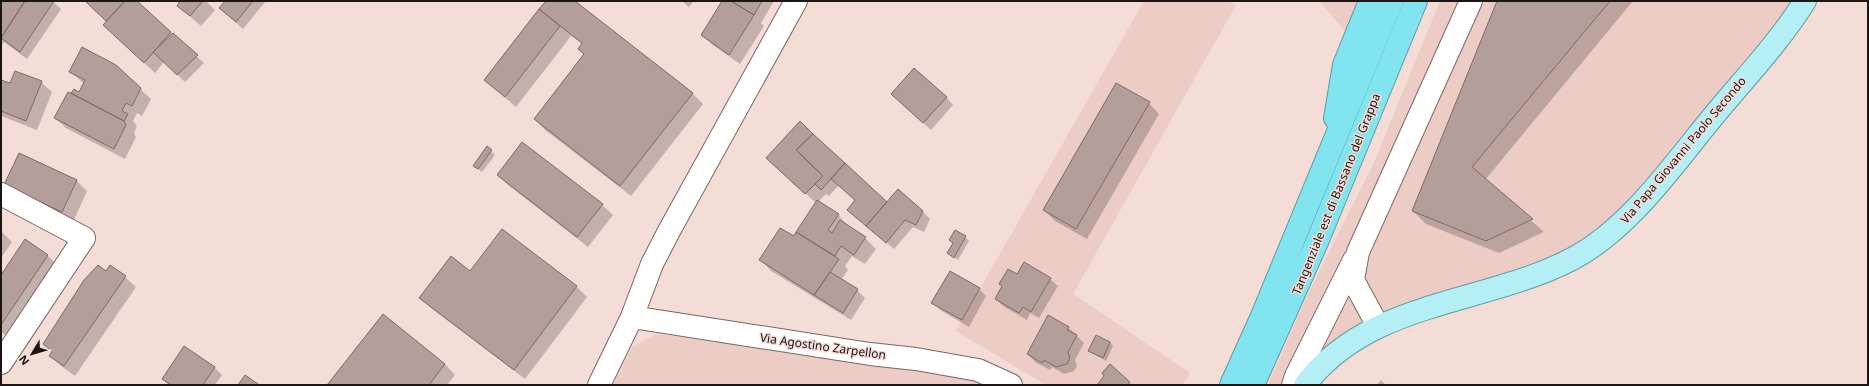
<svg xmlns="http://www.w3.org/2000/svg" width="1869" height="386" font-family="'Noto Sans',sans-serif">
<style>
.built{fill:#ecccc5}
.shadow{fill:#0003}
.building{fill:#b49e99;stroke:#7e6a65}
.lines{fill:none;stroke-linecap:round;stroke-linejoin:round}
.minor-casing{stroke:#7a6661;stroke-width:24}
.major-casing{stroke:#5f9ca1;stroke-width:24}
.highway-casing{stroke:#5f9ca1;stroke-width:24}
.minor{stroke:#fff;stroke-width:22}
.major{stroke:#b4eff5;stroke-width:22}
.highway{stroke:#82e4ee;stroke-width:22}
.labels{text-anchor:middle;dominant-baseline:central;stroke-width:3;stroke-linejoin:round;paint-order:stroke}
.street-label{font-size:12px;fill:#1d1513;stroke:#f4dcd7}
</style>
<rect width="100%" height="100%" fill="#f4dcd7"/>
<path class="built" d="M1144 1H1228L1236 5 1073 294 1190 373 1183 385H1046L956 331Z
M1319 1H1368L1353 40Z
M1440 1H1794L1727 86 1624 208 1587 238 1551 259 1410 305 1401 306 1357 325 1326 348 1306 340 1286 385H1268L1306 298 1373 165Z
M656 334 778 349 953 375 984 385H613L632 347Z"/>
<path class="shadow" d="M1 1H52L61 9 27 59 4 42 1 46Z
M85 1H136L204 63 185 82 164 62 155 73 104 25 108 22Z
M181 1H206L215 10 201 26 178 6Z
M226 1H266L243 29 220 8Z
M546 1H573L692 93 703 104 631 196 545 130 535 119 585 55 583 44 571 36 516 107 485 80Z
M682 1H694L689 7Z
M723 1H774L761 23 764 26 740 64 713 45 702 35Z
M1498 1H1633L1485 180 1544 232 1499 253 1426 224 1413 211Z
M70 71 140 89 151 99 142 116 137 113 133 121 137 126 134 133 136 137 125 159 66 128 55 118 74 90 79 93 84 84Z
M1 81 11 85 41 82 52 92 37 130 1 116Z
M892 94 946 97 953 105 931 130Z
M1149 103 1159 114 1087 239 1055 221 1044 210Z
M800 123 887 203 922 211 930 219 924 232 913 227 894 249 856 217V200L839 185 829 196 826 194 818 202 838 215 848 226 865 238 876 249 865 264 852 256 845 266 848 270 841 280 857 290 865 298 851 320 771 271 761 260 794 237 816 203 778 168Z
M487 148 495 155 482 172 474 166Z
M20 154 77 181 87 191 73 222 6 185Z
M498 175 602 205 613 215 588 247 508 185Z
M1 231 12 242 1 258Z
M502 231 577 287 587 297 525 379 431 308 420 298 471 272Z
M965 237 969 241 958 260 949 253 954 244 950 240Z
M47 255 58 266 10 338 1 332V277Z
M107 272 125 277 136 287 75 376 61 366 50 356 52 352 44 344Z
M1017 275 1050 279 1058 286 1039 318 1030 313 1027 320 1003 306 996 299 1003 286Z
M979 289 986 296 969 327 940 310 933 302Z
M383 316 445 364 455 375 447 385H328Z
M1069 328 1084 343 1075 360 1077 366 1074 371 1064 374 1052 367 1050 370 1035 362 1028 354Z
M1110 342 1113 346 1106 361 1089 351Z
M184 347 215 368 222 375 215 385H169L163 379Z
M1381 380 1386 385H1377Z"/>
<path class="building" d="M1 1H25L1 38Z
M25 1H54L20 52 1 38Z
M85 1H125L106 21Z
M125 1H137L171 32 144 63 103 25Z
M180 1H203L190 16 177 6Z
M225 1H253L236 22 219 8Z
M546 1H575L693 93 620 186 534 119 584 54 578 49 582 43 539 9Z
M722 1H731L754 15 729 55 701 35Z
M731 1H762L754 15Z
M1497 1H1610L1472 167 1533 219 1486 241 1412 211Z
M539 9 560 26 505 97 484 80Z
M173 33 198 55 177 75 153 52Z
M82 47 116 65 141 88 132 106 126 103 122 111 128 114 124 121 71 93 74 89 79 92 85 80 69 72Z
M914 68 947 97 923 123 891 94Z
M15 71 42 81 26 121 1 111V80L10 83Z
M1116 83 1150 102 1076 229 1043 210Z
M68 92 124 121 126 125 114 149 54 118Z
M800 121 813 134 796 150 823 176 805 194 766 158Z
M813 134 845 163 821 190 815 184 823 176 796 150Z
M522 142 603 204 577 237 497 175Z
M487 146 492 150 478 169 473 166Z
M19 153 77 180 62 212 4 185Z
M845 163 887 202 866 226 847 210 855 200 831 179Z
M898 189 923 211 916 225 905 220 886 243 866 226Z
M817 200 839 214 828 230 832 233 840 220 866 237 854 255 841 246 835 256 796 232Z
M780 228 794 236 796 232 839 259 814 295 759 260Z
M502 229 577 286 514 370 419 298 451 256 470 271Z
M955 230 966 236 954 258 947 253 953 243 949 240Z
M25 239 48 255 1 325V275Z
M1024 262 1051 278 1031 312 1023 307 1019 313 995 299 1002 286 999 284 1008 269 1017 274Z
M98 265 106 271 110 265 126 276 64 366 49 356 52 351 43 344 84 280Z
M950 271 980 288 962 320 931 303Z
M830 272 858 289 843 313 814 295Z
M383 314 445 364 429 385H327Z
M1048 315 1069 327 1067 330 1077 335 1068 352 1070 358 1067 364 1056 367 1044 360 1042 363 1027 354Z
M1096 335 1110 342 1103 358 1088 351Z
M184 346 215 367 203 385H171L162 379Z
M1110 364 1130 382 1128 385H1097L1104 376 1102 373Z
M245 375 258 384 257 385H238Z"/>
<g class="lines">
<defs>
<path id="minor" d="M1 194 84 238 1 363
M632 317 870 354 916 359 978 370 1011 385
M1378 326 1353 280 1358 252 1471 1
M599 385 632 317 652 264 669 231 796 1
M1293 385 1296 376 1354 260"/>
<path id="major" d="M1305 385C1369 300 1484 305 1572 259 1630 229 1675 162 1716 113 1746 77 1780 41 1805 1"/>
<path id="highway" d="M1335 118 1344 65 1370 1
M1231 385 1262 316 1392 1
M1253 385 1317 242 1416 1"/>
</defs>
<use href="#minor" class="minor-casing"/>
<use href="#major" class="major-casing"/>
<use href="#highway" class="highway-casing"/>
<use href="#minor" class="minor"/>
<use href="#major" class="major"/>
<use href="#highway" class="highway"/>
</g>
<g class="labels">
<g class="street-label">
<text transform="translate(1683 150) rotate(-50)">Via Papa Giovanni Paolo Secondo</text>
<text transform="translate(1336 194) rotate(-68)">Tangenziale est di Bassano del Grappa</text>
<text transform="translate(823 346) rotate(8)">Via Agostino Zarpellon</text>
</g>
</g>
<rect width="1869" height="386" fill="none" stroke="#1d1513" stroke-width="4"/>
<g transform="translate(32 354) rotate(232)" stroke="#f4dcd7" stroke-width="3" paint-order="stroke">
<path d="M0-3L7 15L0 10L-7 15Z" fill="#1d1513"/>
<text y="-6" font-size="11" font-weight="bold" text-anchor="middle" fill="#1d1513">N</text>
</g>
</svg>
